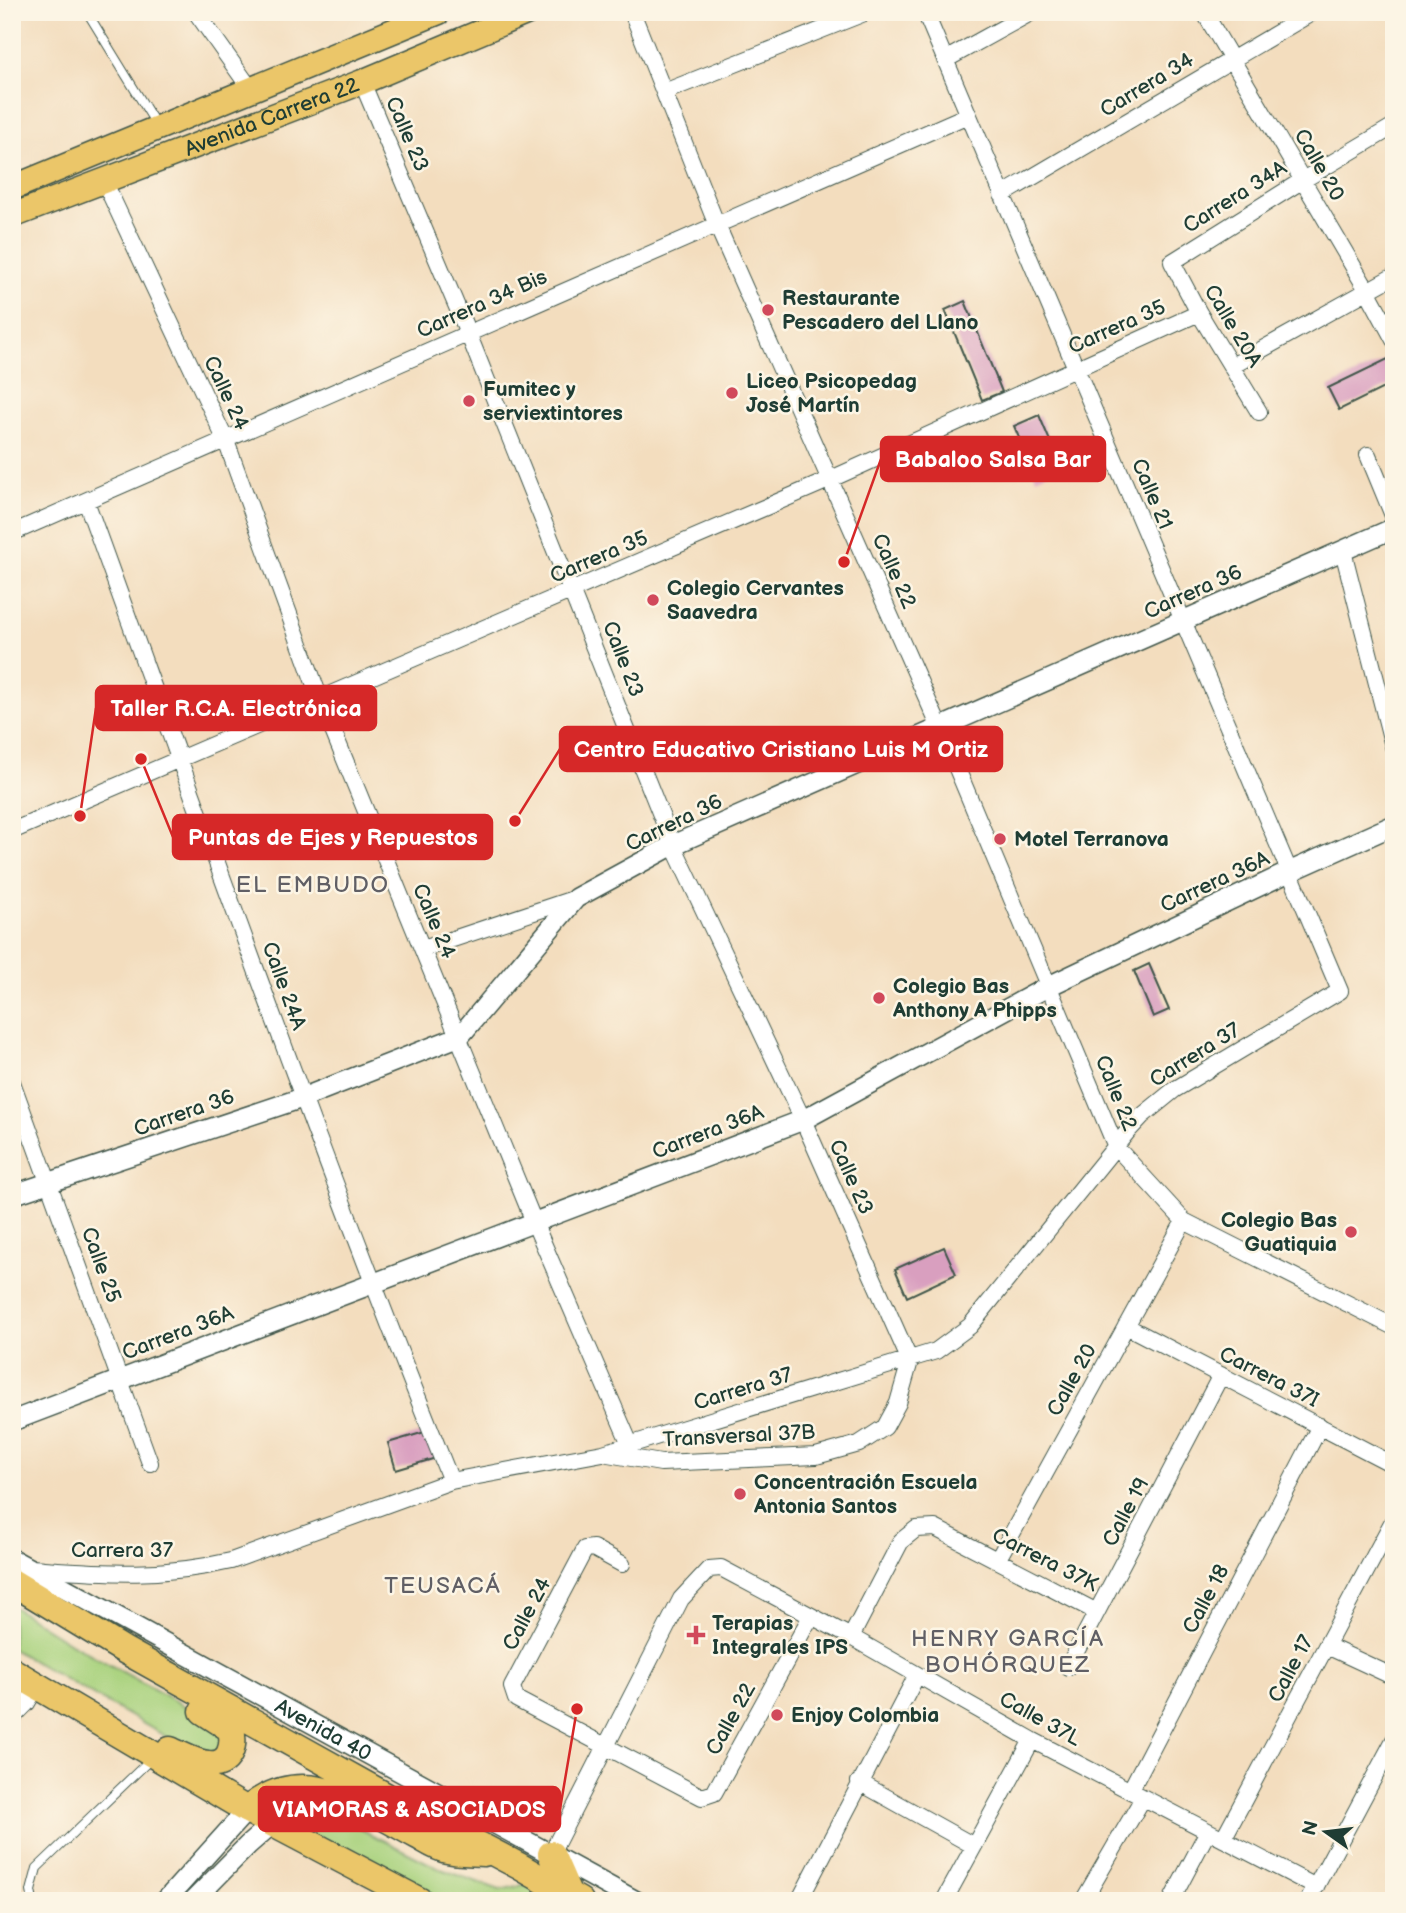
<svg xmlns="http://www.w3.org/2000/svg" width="1406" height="1913" font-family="'Balsamiq Sans',sans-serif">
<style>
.green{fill:#a7d17c;stroke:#638758;stroke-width:2}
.building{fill:#d99fbf}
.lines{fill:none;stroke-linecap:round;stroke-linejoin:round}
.service-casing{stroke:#3f5549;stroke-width:10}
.minor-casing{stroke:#3f5549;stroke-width:18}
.tertiary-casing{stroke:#3f5549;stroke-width:22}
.primary-casing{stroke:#3f5549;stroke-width:27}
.trunk-casing{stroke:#3f5549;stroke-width:29}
.service{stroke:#fff;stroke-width:8}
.minor{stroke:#fff;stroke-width:16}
.tertiary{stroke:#fff;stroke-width:19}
.primary{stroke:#ebc669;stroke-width:24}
.trunk{stroke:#ebc669;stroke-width:26}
.poi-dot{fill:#d1495b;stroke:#fcf5e5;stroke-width:2.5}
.labels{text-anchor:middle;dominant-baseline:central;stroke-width:5;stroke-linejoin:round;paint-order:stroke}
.street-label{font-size:21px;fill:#1f3d34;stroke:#fcf5e5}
.poi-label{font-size:21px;font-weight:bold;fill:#1f3d34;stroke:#fcf5e5;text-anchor:start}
.neighbourhood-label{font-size:23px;letter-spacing:2px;fill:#605f65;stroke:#fcf5e5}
.leader{fill:none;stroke:#d62828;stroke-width:2.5}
.callout-dot{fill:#d62828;stroke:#fcf5e5;stroke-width:2.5}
.callout{fill:#d62828;stroke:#d62828;stroke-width:2.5}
.callout-label{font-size:23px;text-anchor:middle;font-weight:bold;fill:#fff}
</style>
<rect width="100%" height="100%" fill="#fcf5e5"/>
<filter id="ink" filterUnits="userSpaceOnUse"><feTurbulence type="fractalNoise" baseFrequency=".0143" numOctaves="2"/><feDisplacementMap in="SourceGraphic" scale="14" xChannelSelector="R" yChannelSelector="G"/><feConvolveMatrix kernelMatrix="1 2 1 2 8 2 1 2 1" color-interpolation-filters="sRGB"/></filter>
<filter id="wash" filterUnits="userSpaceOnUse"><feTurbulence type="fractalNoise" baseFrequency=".00686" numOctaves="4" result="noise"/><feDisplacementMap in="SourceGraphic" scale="28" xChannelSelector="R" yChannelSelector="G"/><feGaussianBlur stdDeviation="1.57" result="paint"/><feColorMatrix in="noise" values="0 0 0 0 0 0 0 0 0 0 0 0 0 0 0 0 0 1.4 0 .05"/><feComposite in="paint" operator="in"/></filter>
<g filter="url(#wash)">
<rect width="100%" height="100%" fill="#f3ddbe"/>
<path class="green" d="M12 1606 72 1644 195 1712 224 1734 222 1755 195 1753 12 1649Z
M303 1800 438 1868 500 1890 527 1884 557 1901H434L298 1831 287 1821V1808L294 1802Z"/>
<g id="blocks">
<path class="building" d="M965 301 1002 392 982 400 945 310Z
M1394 356V383L1339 410 1328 388Z
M1039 415 1061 467 1036 478 1014 426Z
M1149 964 1169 1010 1153 1017 1134 971Z
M944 1247 956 1274 907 1297 895 1269Z
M428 1431 436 1458 396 1470 388 1443Z"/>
</g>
</g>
<g filter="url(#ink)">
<use href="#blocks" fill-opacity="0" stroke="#3f5549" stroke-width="2"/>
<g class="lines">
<defs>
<path id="service" d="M87 12 157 126
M33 1901 31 1891 37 1868 152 1758"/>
<path id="minor" d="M196 12 252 91
M632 12 716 223 940 728 1116 1147 1184 1221 1394 1327
M1204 12 1367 290 1394 340
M945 60 1032 12
M362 82 468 333 673 845 803 1120 910 1361 898 1403 885 1427 859 1444 816 1456 661 1463 608 1454
M664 92 867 12
M104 181 226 441 320 699 534 1222 630 1444
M1002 195 1313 12
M1232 366 1394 276
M1259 412 1199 313 1172 262 1303 180 1394 126
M1368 455 1394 518
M86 501C205 829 321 1158 451 1481
M12 533 968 115
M1343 551 1394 750
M12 831 831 479 1199 313
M423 949 576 898
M12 1082 150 1463
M1126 1326 1394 1465
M998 1559 1184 1221
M622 1564 593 1548 585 1549 512 1687 516 1699 702 1797 714 1793 811 1616
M31 1568C105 1573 158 1578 231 1561L451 1481 603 1453 936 1351 970 1326 1128 1131 1142 1116 1174 1090 1340 991 925 12
M851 1637 901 1541 916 1529 935 1528 1097 1612
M1327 1646 1394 1677
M1068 1667 1221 1375
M12 1718 27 1703 37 1686
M859 1782 974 1846
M1130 1791 1320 1426
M1223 1839 1394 1519
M551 1854 681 1599 709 1569 721 1568 851 1637 1032 1740 1316 1887
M799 1901 917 1675
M944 1901 1032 1740
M1083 1901 1143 1798
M1171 1901 1208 1831
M1308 1901 1394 1740"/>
<g id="tertiary">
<path d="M12 1195 302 1098 460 1036 576 898 673 845 1394 528"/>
<path d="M12 1421 803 1120 1049 986 1289 872 1394 825"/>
<path id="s1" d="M12 1559 636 1901"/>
<path d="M165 1901 247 1810"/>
<path d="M193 1901 248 1845 273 1823"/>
</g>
<g id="primary">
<path d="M12 188 439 12"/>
<path id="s2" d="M12 216 362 82 528 12"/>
</g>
<path id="trunk" d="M12 1582 124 1650 386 1796 519 1866 580 1901
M12 1671 247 1810 420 1901
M170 1750C182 1755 195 1763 208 1764 230 1767 235 1746 231 1729L203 1711
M247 1810C306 1760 362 1807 418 1836 427 1841 437 1848 447 1850 459 1853 472 1852 484 1853
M551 1854 569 1895"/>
</defs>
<use href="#service" class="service-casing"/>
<use href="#minor" class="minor-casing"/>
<use href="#tertiary" class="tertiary-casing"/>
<use href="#primary" class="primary-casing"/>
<use href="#trunk" class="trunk-casing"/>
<use href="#service" class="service"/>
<use href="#minor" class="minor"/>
<use href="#tertiary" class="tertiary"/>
<use href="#primary" class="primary"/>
<use href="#trunk" class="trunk"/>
</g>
</g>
<g class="poi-dot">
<circle cx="768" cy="310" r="7"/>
<circle cx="732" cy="393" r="7"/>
<circle cx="469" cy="401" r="7"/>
<circle cx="653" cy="600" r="7"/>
<circle cx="1000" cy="839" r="7"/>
<circle cx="879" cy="998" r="7"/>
<circle cx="1351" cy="1232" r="7"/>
<circle cx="740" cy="1494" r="7"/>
<path d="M692.5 1624.5h7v7h7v7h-7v7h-7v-7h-7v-7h7z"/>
<circle cx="777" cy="1715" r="7"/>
</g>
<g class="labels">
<g class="street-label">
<text transform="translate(1147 85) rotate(-31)">Carrera 34</text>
<text stroke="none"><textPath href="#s2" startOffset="278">Avenida Carrera 22</textPath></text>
<text transform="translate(407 134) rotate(67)">Calle 23</text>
<text transform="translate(1319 165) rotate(60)">Calle 20</text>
<text transform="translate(1235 197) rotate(-32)">Carrera 34A</text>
<text transform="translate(482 304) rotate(-24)">Carrera 34 Bis</text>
<text transform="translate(1233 326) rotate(59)">Calle 20A</text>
<text transform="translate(1117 327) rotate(-24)">Carrera 35</text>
<text transform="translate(226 393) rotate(65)">Calle 24</text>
<text transform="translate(1152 494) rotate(67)">Calle 21</text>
<text transform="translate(599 557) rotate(-23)">Carrera 35</text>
<text transform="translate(894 571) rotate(66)">Calle 22</text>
<text transform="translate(1193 592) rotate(-24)">Carrera 36</text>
<text transform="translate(623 659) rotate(69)">Calle 23</text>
<text transform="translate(674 823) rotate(-26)">Carrera 36</text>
<text transform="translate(1215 882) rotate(-25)">Carrera 36A</text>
<text transform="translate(434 921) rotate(67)">Calle 24</text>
<text transform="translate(284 986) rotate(70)">Calle 24A</text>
<text transform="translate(1195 1055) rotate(-32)">Carrera 37</text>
<text transform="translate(1116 1093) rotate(68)">Calle 22</text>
<text transform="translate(184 1113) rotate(-19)">Carrera 36</text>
<text transform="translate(708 1132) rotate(-21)">Carrera 36A</text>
<text transform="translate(851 1177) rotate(66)">Calle 23</text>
<text transform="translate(101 1265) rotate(70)">Calle 25</text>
<text transform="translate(178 1333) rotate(-21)">Carrera 36A</text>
<text transform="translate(1269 1377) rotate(27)">Carrera 37I</text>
<text transform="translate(1072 1380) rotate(-61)">Calle 20</text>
<text transform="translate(743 1389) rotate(-17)">Carrera 37</text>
<text transform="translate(739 1436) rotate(-3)">Transversal 37B</text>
<text transform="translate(1126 1512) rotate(-62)">Calle 19</text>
<text x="122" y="1550">Carrera 37</text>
<text transform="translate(1045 1560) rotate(27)">Carrera 37K</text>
<text transform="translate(1206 1599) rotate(-62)">Calle 18</text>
<text transform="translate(527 1614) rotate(-62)">Calle 24</text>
<text transform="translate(1291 1669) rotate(-62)">Calle 17</text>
<text transform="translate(731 1719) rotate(-61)">Calle 22</text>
<text transform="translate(1040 1719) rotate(29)">Calle 37L</text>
<text stroke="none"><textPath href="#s1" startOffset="355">Avenida 40</textPath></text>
</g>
<g class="poi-label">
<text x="782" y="298">Restaurante<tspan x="782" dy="24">Pescadero del Llano</tspan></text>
<text x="746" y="381">Liceo Psicopedag<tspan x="746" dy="24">José Martín</tspan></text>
<text x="483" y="389">Fumitec y<tspan x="483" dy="24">serviextintores</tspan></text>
<text x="667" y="588">Colegio Cervantes<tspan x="667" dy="24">Saavedra</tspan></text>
<text x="1014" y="839">Motel Terranova</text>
<text x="893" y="986">Colegio Bas<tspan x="893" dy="24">Anthony A Phipps</tspan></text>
<text x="1337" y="1220" text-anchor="end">Colegio Bas<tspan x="1337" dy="24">Guatiquia</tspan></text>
<text x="754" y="1482">Concentración Escuela<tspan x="754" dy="24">Antonia Santos</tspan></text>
<text x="712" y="1623">Terapias<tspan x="712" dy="24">Integrales IPS</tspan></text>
<text x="791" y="1715">Enjoy Colombia</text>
</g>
<g class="neighbourhood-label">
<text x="313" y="885">EL EMBUDO</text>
<text x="443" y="1586">TEUSACÁ</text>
<text x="1008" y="1639">HENRY GARCÍA<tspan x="1008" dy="26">BOHÓRQUEZ</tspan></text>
</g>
</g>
<path class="leader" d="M844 562L881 459M80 816L96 708M515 821L560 749M141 759L173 837M577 1709L560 1809"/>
<g class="callout-dot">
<circle cx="844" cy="562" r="7"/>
<circle cx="80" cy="816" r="7"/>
<circle cx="515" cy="821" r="7"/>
<circle cx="141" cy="759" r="7"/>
<circle cx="577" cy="1709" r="7"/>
</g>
<g class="callout">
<rect x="881" y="437" width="224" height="44" rx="7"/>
<rect x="96" y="686" width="280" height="44" rx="7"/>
<rect x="560" y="727" width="442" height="44" rx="7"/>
<rect x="173" y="815" width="319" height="44" rx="7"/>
<rect x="259" y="1787" width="301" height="44" rx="7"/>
</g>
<g class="callout-label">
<text x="993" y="467">Babaloo Salsa Bar</text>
<text x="236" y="716">Taller R.C.A. Electrónica</text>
<text x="781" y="757">Centro Educativo Cristiano Luis M Ortiz</text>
<text x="333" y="845">Puntas de Ejes y Repuestos</text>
<text x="409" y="1817">VIAMORAS &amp; ASOCIADOS</text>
</g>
<rect width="1406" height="1913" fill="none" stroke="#fcf5e5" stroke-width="42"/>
<g transform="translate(1326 1832) rotate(284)" stroke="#fcf5e5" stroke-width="5" paint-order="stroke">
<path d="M0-5L12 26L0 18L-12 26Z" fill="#1f3d34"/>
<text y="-10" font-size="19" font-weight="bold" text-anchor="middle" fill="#1f3d34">N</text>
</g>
</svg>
